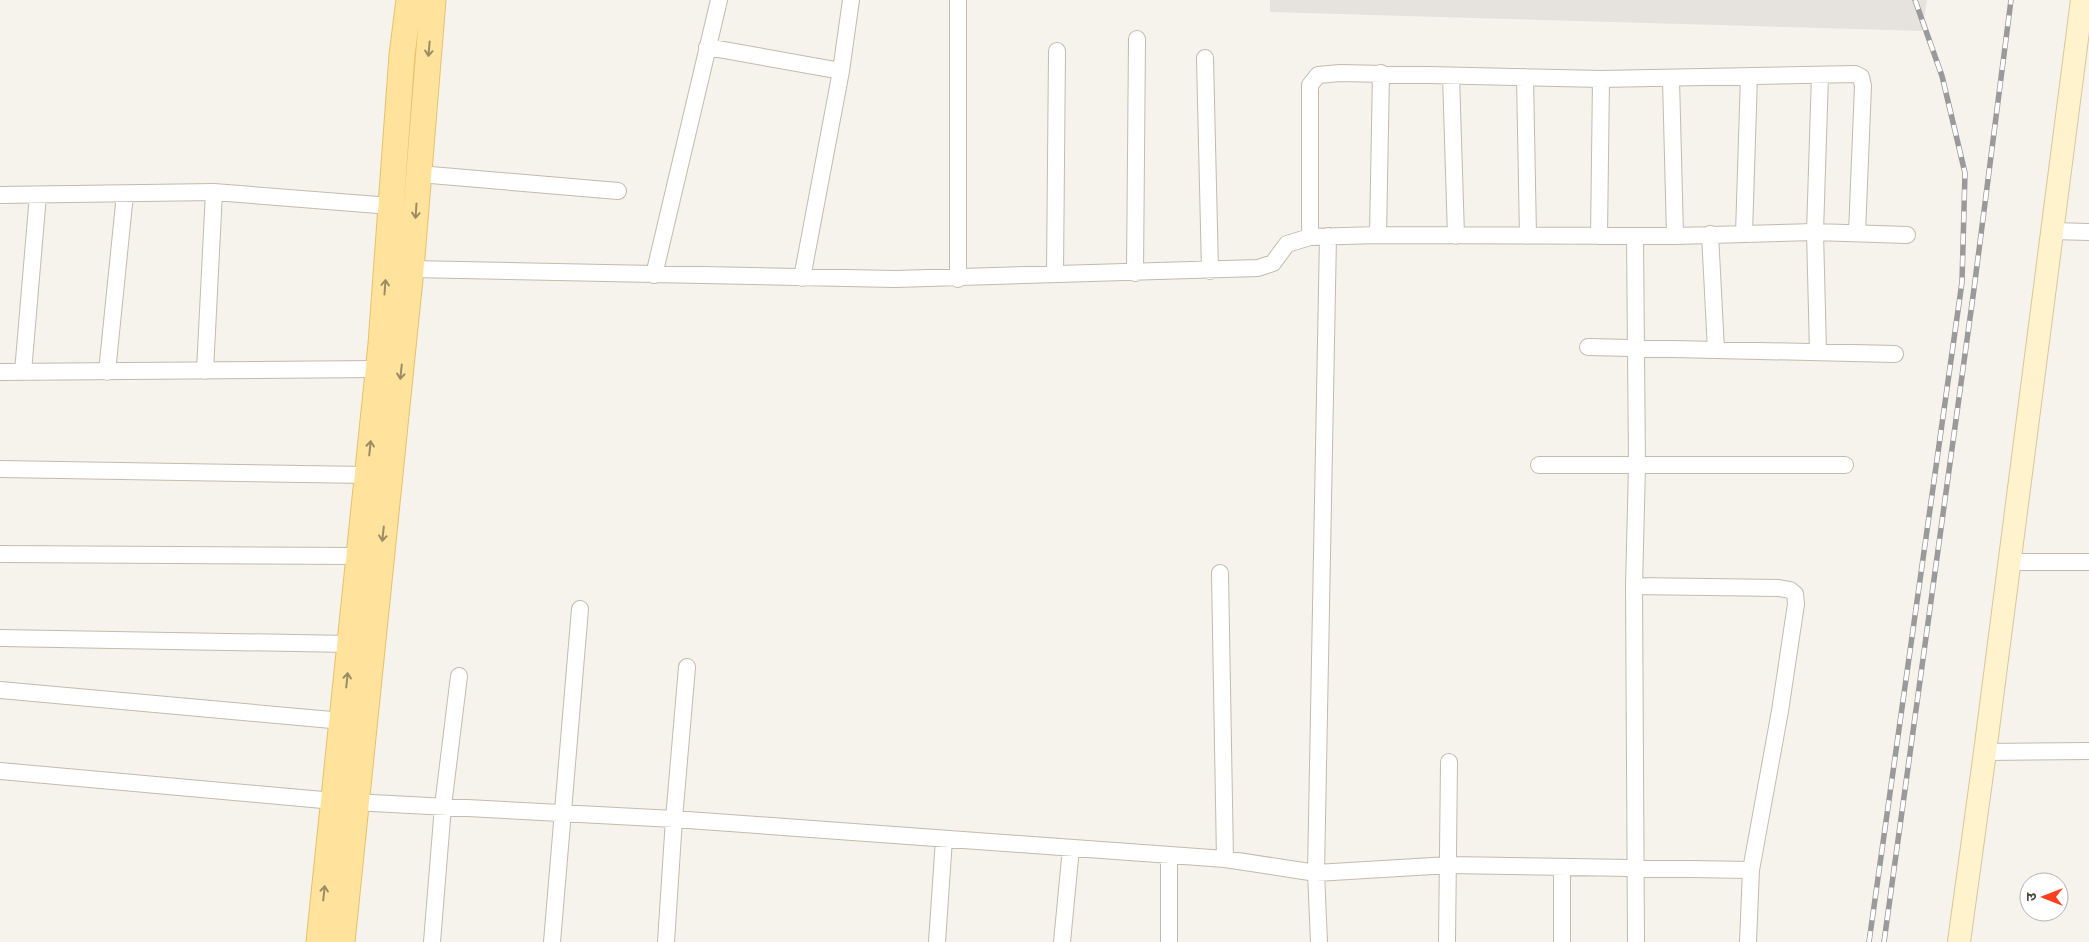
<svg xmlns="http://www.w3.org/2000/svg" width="2089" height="942" font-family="'DM Sans','Noto Sans Devanagari',sans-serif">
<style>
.industrial{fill:#e6e2dd}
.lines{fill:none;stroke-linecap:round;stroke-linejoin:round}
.street-casing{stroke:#c2bbae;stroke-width:18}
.secondary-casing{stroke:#d6c79b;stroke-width:24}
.primary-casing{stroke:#e6c16a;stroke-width:27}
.street{stroke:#fff;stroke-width:16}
.secondary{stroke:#fff3cd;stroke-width:22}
.primary{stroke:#ffe39c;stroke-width:25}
.rail-casing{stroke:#9a9a9a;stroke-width:5.5}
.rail{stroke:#fff;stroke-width:4;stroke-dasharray:11;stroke-linecap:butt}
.oneway{stroke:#9c8c66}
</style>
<rect width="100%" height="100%" fill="#f6f3ec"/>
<path class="industrial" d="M1270 0H1927L1922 31 1270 12Z"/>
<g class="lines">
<defs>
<path id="street" d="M958 0V279
M707 47 841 71
M1205 58 1210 271
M1451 76 1456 236
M1525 77 1528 236
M1671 79 1675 236
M419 174 618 191
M0 195 214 192 391 206
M2052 231 2089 232
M1744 233 1749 76
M1710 234 1716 350
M1378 235 1381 73
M1599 236 1601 79
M1635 236 1637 466 1634 586 1636 942
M1310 237V85L1318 75 1340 73 1601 79 1855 74 1861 77 1863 86 1857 233
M411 269 895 279 1258 268 1273 263 1287 244 1310 237 1378 235 1675 236 1815 232 1907 235
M1135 273 1137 39
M1055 274 1057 51
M654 275 719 0
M802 278 841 71 851 0
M1588 347 1895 354
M1818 352 1815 232 1820 75
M205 371 214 192
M0 372 378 369
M23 372 38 195
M107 372 125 194
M1539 465H1845
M0 469 368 475
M0 554 360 556
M2009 562H2089
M1220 573 1225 859
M1634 586 1779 588 1790 590 1795 594 1796 604 1780 711 1751 870 1748 942
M0 638 350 644
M0 690 343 721
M1985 752 2089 751
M0 771 334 801 674 819 1225 859 1316 873 1449 865 1751 870
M1169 855V942
M1562 867V942
M432 942 443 806 459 676
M552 942 580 609
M666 942 674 819 687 667
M937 942 944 839
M1062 942 1071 848
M1319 942 1316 873 1328 236
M1447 942 1449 762"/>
<path id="secondary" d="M1959 942 1985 752 2082 0"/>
<path id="primary" d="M319 942 381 344 402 55 409 0
M342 942 411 269 433 0"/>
</defs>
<use href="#street" class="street-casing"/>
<use href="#secondary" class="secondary-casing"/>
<use href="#primary" class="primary-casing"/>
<use href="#street" class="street"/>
<use href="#secondary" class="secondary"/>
<use href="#primary" class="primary"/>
<defs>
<path id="rail" d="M1869 942 1962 282 1965 173 1942 76 1915 0
M1884 942 1974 289 2011 0"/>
</defs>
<use href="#rail" class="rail-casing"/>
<use href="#rail" class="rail"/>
</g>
<defs><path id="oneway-shaft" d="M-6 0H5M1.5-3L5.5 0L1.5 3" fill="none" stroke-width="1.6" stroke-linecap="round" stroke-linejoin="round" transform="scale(1.25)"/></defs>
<g class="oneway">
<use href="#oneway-shaft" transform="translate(429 49) rotate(95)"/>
<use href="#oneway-shaft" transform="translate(416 211) rotate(94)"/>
<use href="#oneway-shaft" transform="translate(385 287) rotate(-86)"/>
<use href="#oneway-shaft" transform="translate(401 372) rotate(96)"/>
<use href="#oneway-shaft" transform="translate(370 448) rotate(-84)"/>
<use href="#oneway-shaft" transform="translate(383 534) rotate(96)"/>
<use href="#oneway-shaft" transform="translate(347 680) rotate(-84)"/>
<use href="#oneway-shaft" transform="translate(324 893) rotate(-84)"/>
</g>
<g transform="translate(2044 897) rotate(270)"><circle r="24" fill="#ffffff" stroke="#b7b4b0"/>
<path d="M0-4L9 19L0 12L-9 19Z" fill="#fc3f1d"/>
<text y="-8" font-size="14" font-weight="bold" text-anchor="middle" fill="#4b4439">उ</text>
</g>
</svg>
